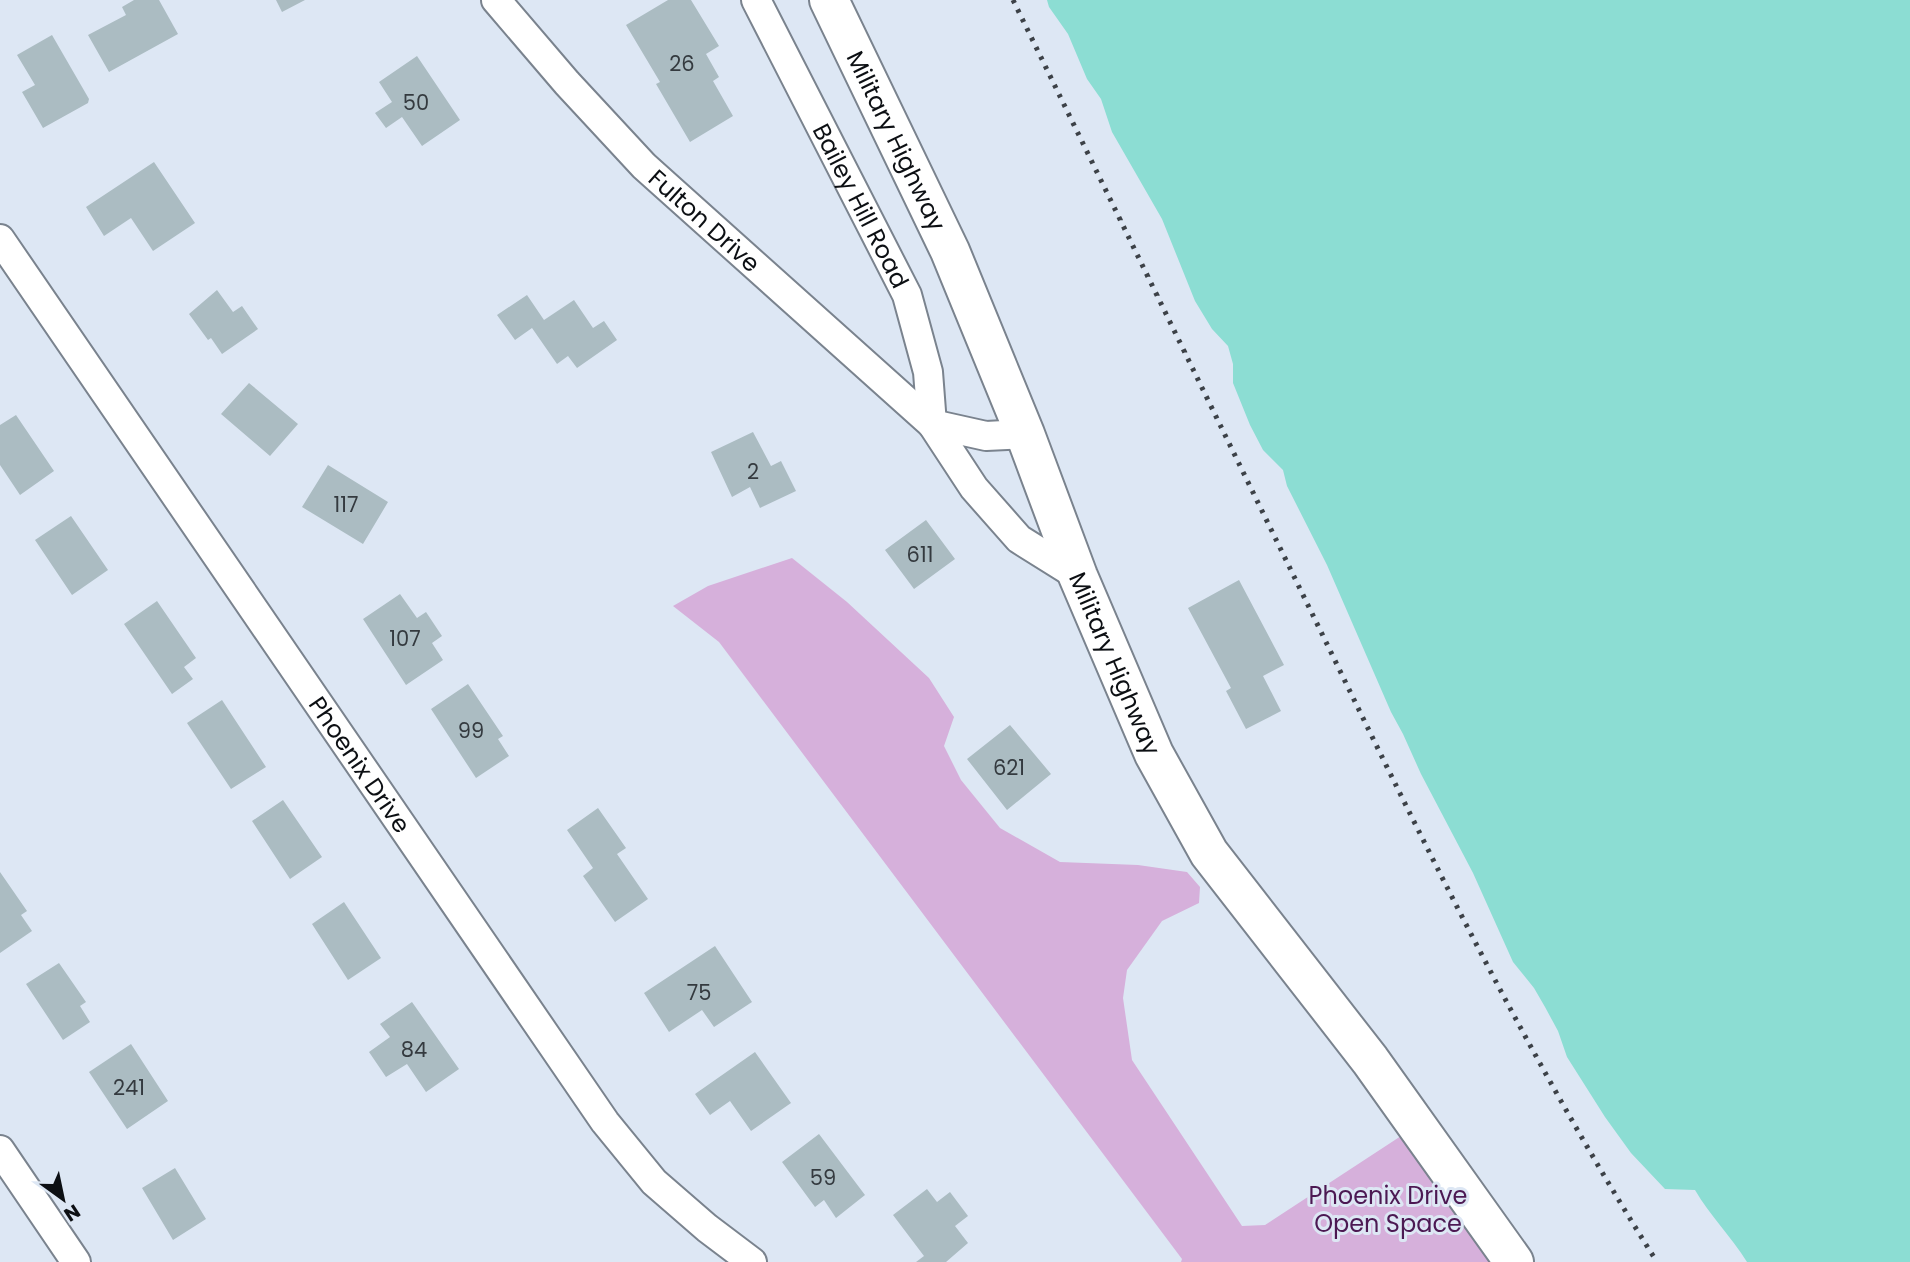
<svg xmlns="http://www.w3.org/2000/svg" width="1910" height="1262" font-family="Poppins,sans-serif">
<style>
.green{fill:#d6b0db}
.water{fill:#8cddd3}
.building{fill:#abbcc2}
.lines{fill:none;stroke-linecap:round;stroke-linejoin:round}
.street-casing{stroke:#7a838e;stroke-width:32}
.secondary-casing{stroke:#7a838e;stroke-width:42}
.street{stroke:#fff;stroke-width:28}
.secondary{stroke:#fff;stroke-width:38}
.rail{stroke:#3c4147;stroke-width:5;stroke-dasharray:3.5 7;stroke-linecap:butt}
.labels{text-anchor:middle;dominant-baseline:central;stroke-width:6;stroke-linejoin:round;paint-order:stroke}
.number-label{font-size:21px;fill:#343a3f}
.street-label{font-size:24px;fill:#0c0f13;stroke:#dde7f4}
.park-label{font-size:24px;fill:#4c1953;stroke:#dde7f4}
</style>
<rect width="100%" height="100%" fill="#dde7f4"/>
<path class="green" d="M792 558 847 602 929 678 954 717 944 746 961 780 1000 828 1060 862 1138 865 1187 872 1200 887 1199 903 1162 921 1127 970 1123 998 1132 1060 1242 1226 1265 1225 1401 1136 1489 1262H1181L1182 1259 719 642 673 606 708 586Z"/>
<path class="water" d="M1047 0H1910V1262H1747C1731 1236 1710 1216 1695 1190L1665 1189 1631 1153 1605 1117 1567 1057 1558 1031 1545 1007 1534 988 1513 962 1473 873 1421 774 1403 734 1391 712 1327 565 1287 486 1283 470 1263 450 1250 425 1233 383V364L1228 346 1212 329 1195 301 1162 219 1112 132 1101 99 1087 79 1068 34 1049 7Z"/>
<path class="building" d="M134 0H159L178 34 109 72 88 35 126 15 122 7Z
M276 0H305L282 12Z
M668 0H691L719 46 706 54 719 77 713 81 733 116 690 142 656 84 660 82 626 25Z
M52 35 89 99 88 103 43 128 22 92 35 85 17 55Z
M417 56 460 120 422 146 402 117 386 128 375 113 392 102 379 82Z
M154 162 195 223 153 251 131 218 104 236 86 207Z
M217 290 233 312 242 306 258 329 222 354 211 338 208 340 189 314Z
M527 295 544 320 574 300 593 328 604 321 617 340 577 368 568 356 557 364 532 328 515 340 497 315Z
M249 383 298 424 270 456 221 414Z
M16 415 54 471 20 495 0 465V425Z
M753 432 771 466 781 461 796 491 760 508 750 487 732 497 711 452Z
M328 465 388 502 363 544 302 507Z
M71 516 108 570 72 595 35 540Z
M926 520 955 559 914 589 885 550Z
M1239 580 1284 665 1263 676 1281 711 1246 729 1226 691 1231 688 1188 608Z
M400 594 417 618 426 612 442 636 432 643 443 660 406 685 363 619Z
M157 601 196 658 184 667 193 679 172 694 124 624Z
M468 684 503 736 498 739 509 756 476 778 431 709Z
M222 700 266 767 231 789 187 723Z
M1010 725 1051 774 1007 810 967 759Z
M283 800 322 857 290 879 252 821Z
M598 808 626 848 617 854 648 899 615 922 583 876 593 868 567 830Z
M0 872 27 911 21 915 32 931 0 953Z
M344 902 381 958 348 980 312 924Z
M715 946 752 1002 714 1027 702 1010 669 1032 644 993Z
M59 963 86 1002 80 1006 90 1022 63 1040 26 984Z
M412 1002 459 1069 426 1092 407 1064 386 1077 369 1052 390 1037 380 1024Z
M131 1044 168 1101 127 1129 89 1072Z
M755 1052 791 1103 751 1131 730 1101 710 1115 695 1094Z
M819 1134 865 1195 836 1218 824 1200 815 1207 782 1162Z
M175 1168 206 1219 173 1240 142 1188Z
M927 1189 937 1202 950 1192 968 1216 955 1226 968 1243 946 1262H916L924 1256 893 1215Z"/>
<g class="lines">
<defs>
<g id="street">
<path id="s1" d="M496 0 567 83 644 166 932 424 974 488 1019 539 1078 576"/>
<path id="s2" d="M756 0 907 295 928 372 932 424"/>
<path id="s3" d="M0 239 605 1122 654 1182 707 1228 752 1262"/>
<path d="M932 424 986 436 1025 434"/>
<path d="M0 1150 76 1262"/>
</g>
<g id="secondary">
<path id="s4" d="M829 0 950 251 1025 434 1078 576 1154 754 1209 853 1370 1060 1514 1262"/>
</g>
</defs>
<use href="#street" class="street-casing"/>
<use href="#secondary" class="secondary-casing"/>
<use href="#street" class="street"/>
<use href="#secondary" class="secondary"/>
<path class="rail" d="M1013 0C1117 213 1221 427 1325 640 1428 852 1531 1063 1657 1262"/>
</g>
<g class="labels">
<g class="number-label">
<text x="682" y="63">26</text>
<text x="416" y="102">50</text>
<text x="753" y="471">2</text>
<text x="346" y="504">117</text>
<text x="920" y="554">611</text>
<text x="405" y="638">107</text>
<text x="471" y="730">99</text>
<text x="1009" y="767">621</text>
<text x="699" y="992">75</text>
<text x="414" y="1049">84</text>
<text x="129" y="1087">241</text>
<text x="823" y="1177">59</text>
</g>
<g class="street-label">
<text stroke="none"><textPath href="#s4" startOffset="156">Military Highway</textPath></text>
<text stroke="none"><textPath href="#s2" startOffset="231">Bailey Hill Road</textPath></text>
<text stroke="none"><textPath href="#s1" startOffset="304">Fulton Drive</textPath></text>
<text stroke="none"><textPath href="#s4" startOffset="723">Military Highway</textPath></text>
<text stroke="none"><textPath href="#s3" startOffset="637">Phoenix Drive</textPath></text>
</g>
<g class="park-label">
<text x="1388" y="1195">Phoenix Drive<tspan x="1388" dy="28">Open Space</tspan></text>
</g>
</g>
<g transform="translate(63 1199) rotate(147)" stroke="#dde7f4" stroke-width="5" paint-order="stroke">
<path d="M0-5L12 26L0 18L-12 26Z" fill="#0c0f13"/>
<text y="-10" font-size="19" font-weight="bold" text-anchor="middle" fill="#0c0f13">N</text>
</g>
</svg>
